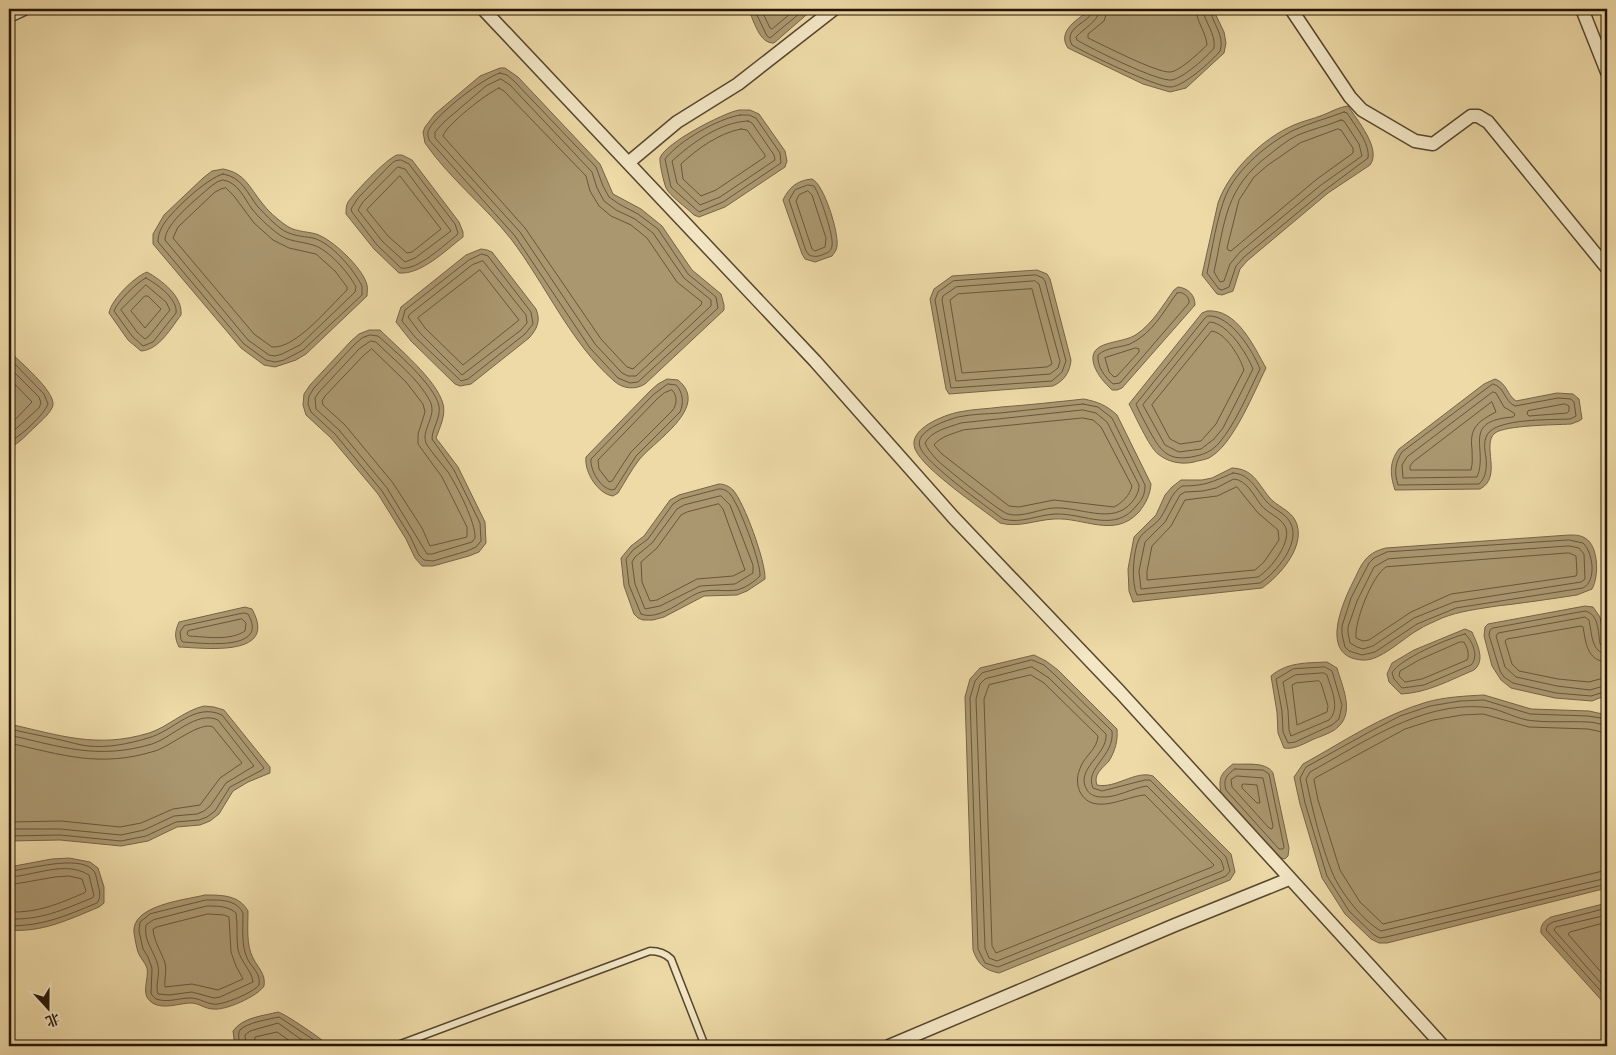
<svg xmlns="http://www.w3.org/2000/svg" width="1616" height="1055" font-family="Alegreya,'Noto Serif SC',serif">
<style>
.water{fill:#aa9770;stroke:#766345}
.lines{fill:none;stroke-linecap:round;stroke-linejoin:round}
.shore{stroke:#68563a;stroke-width:1}
.lane-casing{stroke:#58462e;stroke-width:9}
.street-casing{stroke:#58462e;stroke-width:15}
.lane{stroke:#f3e7c6;stroke-width:6}
.street{stroke:#f3e7c6;stroke-width:12}
</style>
<rect width="100%" height="100%" fill="#eddaa7"/>
<filter id="stains"><feTurbulence type="fractalNoise" baseFrequency=".004" numOctaves="4"/><feColorMatrix values="0 0 0 0 .2 0 0 0 0 .09 0 0 0 0 .02 0 0 0 .5 -.17"/></filter>
<radialGradient id="worn" r=".72"><stop offset=".6" stop-color="#630" stop-opacity="0"/><stop offset="1" stop-color="#630" stop-opacity=".3"/></radialGradient>
<path class="water" d="M748 9H813L774 43C759 44 754 20 748 9Z
M1092 9H1213L1224 32 1226 43 1224 53 1186 88 1170 92 1143 84 1068 48C1056 31 1079 18 1092 9Z
M500 68H505L518 77 600 164 613 194 641 209 662 226 692 270 721 294 724 305V310L645 384C635 390 623 389 614 381 570 342 546 285 511 239 485 206 449 178 425 143L423 132 425 127 435 114 480 76Z
M1348 106C1357 120 1382 149 1370 165L1328 193 1247 261 1240 269 1233 291 1222 295 1217 294 1202 275 1218 203C1229 171 1263 138 1294 125 1303 121 1313 119 1323 115 1331 112 1339 107 1348 106Z
M739 110H750L759 114 785 151 787 161 785 167 725 207 699 217 694 215C687 208 670 196 666 188 664 183 659 162 660 158 665 143 723 113 739 110Z
M397 155H402L412 160 459 222 463 232V237C446 250 421 275 399 273L374 249 346 214C346 209 346 206 348 202 355 192 386 159 397 155Z
M223 169C245 173 249 187 262 203 268 211 276 218 284 224 294 232 305 231 316 234 332 239 363 268 367 285 368 288 367 293 367 296L306 354 296 360 275 367 264 365 241 348 153 244V234L164 215 203 178 212 171Z
M812 179C824 184 839 233 837 246 837 250 834 253 832 256L815 262 805 259 802 254 783 200C789 187 798 180 812 179Z
M481 249 487 250 492 252 536 309C541 321 537 329 529 338L471 384 460 386 455 384 411 341 396 322 401 307 466 255Z
M1037 270 1047 274 1050 279 1071 360C1070 372 1064 381 1053 386L949 394 946 389 930 299 934 289 952 276Z
M147 272C161 280 183 296 181 315 171 328 159 350 141 351L128 340 109 313C111 300 134 277 147 272Z
M1178 287C1188 288 1195 295 1195 305L1122 388 1117 390H1112C1104 382 1098 376 1094 365 1086 339 1122 345 1137 334 1153 323 1163 305 1174 290Z
M1207 311C1237 308 1254 347 1266 368 1254 392 1234 442 1212 456 1207 460 1200 460 1194 462 1181 465 1168 462 1158 454 1149 447 1135 415 1129 404L1202 313Z
M369 330H380C397 347 437 380 443 404 446 415 440 427 436 438L458 467 485 522 486 543 479 552 469 556 433 566H422L415 558 406 539 378 494 331 438 306 415 303 405 304 394 310 385 351 341 359 334Z
M9 351C19 361 55 391 53 405 51 413 42 420 36 426 27 434 20 443 9 448Z
M667 379 678 380C711 407 654 441 639 460 631 470 625 482 618 493L613 496C598 494 584 472 586 457L650 391 658 384Z
M1495 379C1507 383 1507 395 1516 401L1557 393 1573 394 1579 399 1582 419 1579 421 1571 424C1555 425 1506 425 1495 433 1481 444 1503 477 1480 489L1395 490C1390 475 1389 462 1399 449L1484 384Z
M1084 399C1098 402 1106 405 1117 415L1151 484C1150 495 1146 503 1139 512 1114 539 1084 517 1054 519 1035 520 1019 528 1000 523 981 508 923 469 915 449 907 429 944 415 959 412 973 409 987 409 1001 407 1029 405 1056 402 1084 399Z
M1232 468C1253 469 1257 482 1269 497 1276 506 1290 510 1295 520 1308 544 1280 576 1262 588L1133 602 1129 591 1128 569 1134 537 1156 515 1165 495 1172 487 1181 480H1202L1212 478Z
M719 484C724 484 729 486 733 490 744 502 766 562 765 579L747 591 737 595 704 596 664 617 653 620H643L638 618 634 614 624 586 621 558 631 546 644 536 670 500 679 495Z
M1569 535C1575 535 1580 535 1585 538 1599 546 1599 577 1592 589L1577 595C1550 599 1524 603 1497 606 1478 609 1460 611 1442 618 1434 622 1425 625 1418 630 1403 638 1380 662 1362 660 1319 657 1342 604 1353 582 1357 575 1360 565 1366 559 1371 553 1378 550 1386 548Z
M1585 606 1593 607 1600 617 1607 656V695L1592 701 1555 698 1511 688 1501 680 1492 666 1484 636 1485 627 1488 624Z
M245 607 252 609C279 658 205 648 179 647 174 637 175 631 179 622Z
M1465 629 1472 632C1477 644 1486 660 1474 670 1450 680 1427 693 1401 694L1389 682 1387 674 1392 663 1414 650Z
M1034 655 1046 661 1058 670 1117 729C1118 741 1115 751 1109 761 1103 768 1093 774 1097 785 1116 789 1135 770 1153 776L1231 854 1235 872 1230 880 999 973C984 970 978 964 973 950L965 697 970 679 980 668Z
M1327 662 1337 668C1342 686 1355 712 1338 727 1332 733 1321 736 1314 739 1305 743 1294 750 1284 748L1278 733 1277 712 1271 676C1287 662 1307 663 1327 662Z
M1484 695 1531 709 1589 711 1607 715V888L1387 943H1379L1371 939 1345 914 1322 878 1300 804 1294 777 1303 764C1343 742 1382 715 1427 702 1445 697 1465 696 1484 695Z
M204 706 214 707 224 710 270 767V773L248 782 233 791 219 814 210 821 200 825 177 827 148 841 121 846 60 840 9 841V724C59 735 97 749 149 733 168 727 183 711 204 706Z
M1233 764C1245 765 1266 761 1273 773L1289 848 1288 856 1285 859 1281 858 1221 793C1218 778 1221 773 1233 764Z
M69 858 90 862 98 868 104 887V903L99 907C70 919 42 933 9 930V867L52 859Z
M205 895C222 895 239 895 248 911 248 926 246 945 253 958 258 968 266 974 264 986 258 996 225 1011 213 1009 205 1009 199 1003 191 1003 179 1003 161 1011 150 1001 141 993 149 979 147 968 145 962 140 958 138 952 136 946 135 938 134 933 131 905 185 900 205 895Z
M1607 903V1003L1603 1002 1541 933C1540 925 1544 921 1551 917Z
M278 1012C284 1013 325 1041 329 1046H235L233 1031C243 1017 263 1016 278 1012Z"/>
<g class="lines">
<path class="shore" d="M754 9 767 36 770 38 805 9
M761 9 770 28 772 29 796 9
M1094 9C1092 22 1062 27 1072 45 1085 53 1158 88 1171 87 1184 86 1212 61 1220 51 1225 35 1212 23 1210 9
M1100 9C1099 21 1084 28 1076 37L1077 40C1092 49 1158 82 1172 80 1183 78 1207 57 1214 48 1216 33 1204 22 1203 9
M1108 9 1104 21 1088 34V38C1103 45 1157 73 1170 72 1179 72 1201 51 1207 45 1206 32 1196 21 1196 9
M500 73 507 75 514 81 596 167 603 186 609 197 619 204 638 214 658 229 688 274 716 297 718 308 638 382 630 383 618 378 590 348 515 236 429 140C428 136 427 133 429 129 438 113 483 78 500 73Z
M501 79 510 85 592 172 597 188 604 201 616 210 635 219 653 233 684 278 711 300V306L636 376H628L622 373 595 344 520 232 435 138V132L444 122 486 86Z
M499 88 504 91 586 176 590 191 599 206 611 216 631 225 647 238 677 282 702 302 701 305 633 369 627 367 601 339 525 228 443 136C446 125 487 93 499 88Z
M1344 112 1347 113C1355 126 1370 143 1368 158L1325 190 1244 257 1236 266 1229 287 1222 290 1219 289 1207 273C1212 250 1217 216 1226 195 1237 169 1268 143 1294 130 1310 123 1328 118 1344 112Z
M740 115H749L756 118 780 153 781 163 723 202 699 212 671 187 665 159C679 141 717 119 740 115Z
M1341 120 1344 121 1359 144 1362 156 1321 185 1240 252 1230 264 1224 281 1220 282 1214 272C1225 221 1225 188 1269 155 1278 148 1287 140 1298 135 1312 129 1327 126 1341 120Z
M748 121 752 123 774 155 775 160 720 197 700 205 677 183 672 161C692 143 720 122 748 121Z
M741 129 747 130 765 155V157L716 190 701 196 683 179 681 164C697 149 719 133 741 129Z
M1338 129 1341 130 1353 148V153L1317 179 1231 251 1228 250 1227 248 1239 200 1254 177 1268 165 1300 143Z
M401 160 409 164 455 224 458 233 457 235C444 245 417 271 401 268L377 245 352 212 351 209 358 198 391 164 395 161Z
M398 167 405 169 451 231 415 258 405 262 382 241 358 210 363 202Z
M223 174C242 177 247 193 258 207 265 214 272 222 280 228 290 236 302 236 313 238 332 243 354 270 362 286V295L303 350 284 360 275 362 266 360 244 344 158 242C158 236 159 233 162 227 169 213 207 178 223 174Z
M400 176 441 229 412 252 407 253 388 236 367 210Z
M223 180C238 182 244 198 252 209 259 218 268 226 277 233 288 242 300 241 313 245 328 249 349 273 356 287L355 292 300 345 282 354 275 356 269 355 248 340 165 240C165 223 198 198 210 187L217 182Z
M808 185 814 186C820 195 834 236 832 246 831 251 828 253 824 254 818 257 814 257 809 255L806 251 789 200 795 190Z
M226 188 234 196 254 223 273 240 289 248 316 254 335 271 347 287V290C330 306 296 349 272 347L254 334 173 238 178 227 215 192 221 189Z
M808 191 812 195 826 238 825 247 815 251 812 249 796 201 799 195Z
M482 254 488 256 531 312 533 324 525 334 468 379 461 381 415 337 402 321 405 310 469 260Z
M483 261 526 315 527 323 521 330 462 375 420 333 408 317 410 314 472 265Z
M480 270 519 320 463 365 425 328 418 318Z
M1036 275 1043 278 1045 281 1066 361 1062 372 1052 381 951 388 935 300 938 292 953 281Z
M146 278C157 284 178 299 176 313L153 342 143 346 132 336 114 311C117 302 137 282 146 278Z
M1035 281 1039 284 1060 361 1058 368 1050 374 956 381 942 300 943 296 956 287Z
M146 285 166 302 170 310 149 336 145 339 137 332 121 310Z
M1032 289 1052 364 1047 367 962 373 950 300 958 294Z
M1177 293C1182 291 1187 295 1189 300V303L1120 383 1113 384C1105 377 1097 367 1098 355 1107 347 1119 348 1130 344 1153 333 1163 312 1177 293Z
M145 296H148L161 309 145 328 131 311Z
M1208 316C1230 314 1253 351 1260 369 1249 391 1235 425 1219 443 1212 451 1205 454 1196 456 1167 463 1160 450 1148 428 1144 420 1139 412 1136 404L1205 318Z
M1210 322C1228 323 1247 354 1253 369L1223 428 1214 439 1201 449 1179 452 1165 445 1143 405Z
M1212 331C1226 333 1240 357 1244 370L1216 424 1201 441 1180 444 1170 439 1152 405Z
M370 335 378 336C395 351 434 384 439 406 441 418 432 428 432 439L454 470 480 523 481 541 476 547 467 551 433 561 424 560 419 555 410 536 382 491 335 434 311 412 308 404 309 396 314 388 354 345 362 338Z
M371 341 376 342C394 360 418 378 430 401 438 417 419 431 427 445 433 454 441 463 448 472 457 486 476 523 475 538L472 542 432 554H427L387 488 339 430 316 409 315 398 319 392 359 349Z
M1136 348 1139 349V352L1117 376 1114 377 1109 372 1105 358Z
M372 349 406 382 423 404 425 412 418 434V444L442 477 467 527V537L430 546 422 528 393 483 345 425 323 405 322 401 325 396 364 355Z
M9 358 44 394 48 404C44 415 20 437 9 442
M9 367 39 397 41 403 39 408 9 435
M9 378 32 402 9 426
M668 384 676 385C683 392 684 403 680 412L636 456 615 489 612 490C600 488 590 470 591 459L653 395Z
M1493 384C1505 387 1504 401 1515 406L1558 398 1571 399 1574 402 1576 416 1570 419C1551 420 1496 418 1487 435 1483 442 1485 451 1486 458 1487 467 1486 478 1479 484L1398 485C1394 473 1395 462 1402 452Z
M672 390C678 396 677 405 672 411L631 452 612 481 609 482 599 469 598 460 657 399 664 393Z
M1493 392 1496 393 1504 407 1514 413 1515 415 1513 417C1460 421 1489 449 1477 477L1403 478 1402 465 1407 457Z
M1492 402 1496 412C1479 421 1469 427 1472 449 1472 457 1473 463 1471 470H1410V466L1413 462Z
M1083 404 1098 407 1112 418 1145 485C1145 493 1143 499 1137 505 1115 534 1085 513 1055 514 1037 515 1021 524 1003 519 986 506 925 463 920 447 914 431 947 420 958 417 971 414 987 414 1000 413 1028 410 1056 407 1083 404Z
M1565 404 1569 406V411L1567 413 1529 416 1527 414 1528 411Z
M1083 410 1096 413 1107 422 1139 485C1139 492 1136 497 1132 502 1113 526 1079 506 1053 508 1039 509 1022 518 1008 514 1000 512 944 467 936 459 932 454 927 449 925 443 931 431 949 427 961 423Z
M1083 418 1093 420 1101 427 1132 486C1130 495 1122 503 1114 507L1054 500 1019 507 1009 506 942 454 934 445C941 436 953 434 963 430Z
M1233 473C1251 474 1256 490 1267 502 1273 509 1285 513 1290 522 1302 542 1276 573 1260 583L1137 595C1131 583 1133 551 1139 539 1144 530 1155 526 1161 517 1169 505 1170 494 1182 486 1205 486 1212 482 1233 473Z
M1234 479C1247 480 1254 496 1261 505 1267 513 1280 517 1285 526 1293 541 1271 569 1258 577L1141 589 1139 571 1145 542 1165 522 1180 495 1185 492 1203 491 1216 488Z
M1237 487 1258 513 1278 530 1279 540 1264 562 1255 570 1147 580V571L1152 546 1171 526 1185 500 1217 496Z
M719 489C724 489 726 490 730 494 739 504 761 563 760 576 754 582 745 588 737 590 724 592 710 588 698 593 682 600 659 621 641 614L629 585 626 559 633 550 648 539 673 504 681 499Z
M721 496 730 505 753 565V573L735 584 700 586 660 606 645 609 635 584 632 562 635 557 652 543 677 509 684 505Z
M719 504 723 509 745 570 733 576 697 579 657 600 650 601 642 582 641 562 657 548 681 515 687 512Z
M1569 540 1583 543C1593 552 1597 581 1583 588L1456 608 1417 624 1375 652 1362 655 1349 651 1345 647 1342 634V626L1351 598 1369 563 1374 558 1387 552Z
M1569 546 1579 548 1584 554 1585 579 1581 582 1454 602 1414 618 1373 646 1363 649 1357 647 1350 643 1348 633V627L1357 601 1374 567 1388 559Z
M1569 553 1576 556 1577 573 1576 576 1451 594 1411 612 1369 640 1363 641 1356 638C1354 623 1372 575 1386 567Z
M244 613 248 614C270 652 202 643 183 642L181 640 180 632 184 626Z
M242 619 246 623 245 631C230 641 207 637 189 636L187 634 188 631Z
M1465 634C1473 641 1479 657 1471 665L1424 685 1402 688 1394 679 1392 673C1399 659 1449 638 1465 634Z
M1460 642H1464C1467 647 1470 655 1467 660L1422 679 1405 682 1399 676 1400 671 1419 660Z
M1607 648 1603 647 1600 644C1598 632 1599 614 1585 611L1493 628 1490 630 1489 635 1500 671 1504 677 1513 683 1556 693 1591 696 1607 691
M1607 654C1591 653 1592 633 1589 620L1585 617 1498 633 1496 636 1505 667 1516 677 1557 686 1590 690 1607 685
M1032 660 1044 665 1054 674 1112 731C1115 756 1084 768 1093 788L1102 791 1145 780H1150L1226 857 1230 871 1226 876 998 967 985 963 978 949 970 698 975 681 982 673Z
M1607 662C1587 661 1586 643 1583 627L1581 626 1507 639 1505 641 1512 664 1519 671 1558 679 1589 682 1607 677
M1032 667 1049 678 1106 734C1108 755 1074 769 1087 790 1090 795 1096 797 1101 797 1117 798 1132 788 1147 786L1221 860 1224 869 1222 871 997 961 989 958 985 948 976 699 980 684 985 679Z
M1325 667 1332 671 1342 705 1339 719 1332 725 1295 742 1288 743 1283 732 1282 711 1276 679 1293 669Z
M1324 673 1327 675C1331 689 1341 708 1329 720L1291 736 1289 730 1288 710 1283 682 1295 675Z
M1031 675 1044 683 1098 736C1097 749 1086 755 1081 766 1077 775 1076 783 1080 792 1093 817 1126 796 1145 795L1214 865 1212 867 996 953 992 946 984 699 989 685Z
M1319 681 1321 683 1328 706 1327 712 1297 725 1292 685 1296 683Z
M1607 719 1588 716 1530 714 1484 700 1460 701 1430 706 1400 716 1371 731 1306 767 1300 778 1305 803 1327 876 1349 911 1374 935 1380 938 1386 937 1607 884
M1607 725C1601 725 1595 722 1588 722 1568 721 1547 723 1527 720 1512 717 1498 708 1483 707 1420 702 1363 743 1310 772L1306 779C1312 808 1321 845 1332 872 1340 892 1363 921 1381 931L1607 878
M9 729C26 733 44 736 61 740 70 742 79 745 88 746 108 748 128 744 148 738 174 731 194 702 222 715L264 768 262 770 230 787 215 811 207 817 199 820 176 822 146 836 121 841 60 835 9 836
M1607 733 1588 729 1529 727 1483 714 1462 715 1433 720 1405 729 1315 778 1314 780 1318 800 1340 870 1360 902 1383 924 1607 870
M9 735C62 747 98 760 152 744 173 737 197 710 218 720L254 766 226 783 210 806 204 811 197 814 174 816 144 830 121 835 60 829H9
M9 743C63 755 100 768 155 751 171 746 200 721 213 727L242 763 220 778 200 805 173 809 141 823 120 827 61 821 9 822
M1235 769 1263 770 1269 774 1284 847 1283 849H1279L1226 790C1223 780 1226 775 1235 769Z
M1237 776 1263 778 1273 826 1272 829 1269 828 1232 787 1231 780Z
M1244 784 1257 785 1260 803H1257L1242 788V785Z
M9 871C28 870 78 854 93 870 96 873 97 880 98 885 100 891 101 898 97 903 65 916 44 926 9 926
M9 877C34 876 65 860 89 875L94 896 92 898C62 910 42 920 9 919
M9 885 55 877 69 876 82 879 86 891 84 893C58 904 38 913 9 912
M206 900C220 900 236 899 243 913 243 928 241 947 248 960 253 969 261 974 259 985 254 992 222 1006 213 1004 205 1003 199 998 190 998 179 998 168 1003 156 999L151 994 152 968 148 957 143 949 139 931 140 922 150 914Z
M207 906C218 906 228 906 236 913 238 925 236 938 238 950 241 962 252 971 253 982L220 997 214 998 192 992 169 995 158 994C155 985 160 976 158 966 155 952 143 941 146 925L153 920Z
M1607 908 1553 922 1548 925 1546 930 1607 998
M208 914 224 915 229 917 231 952 236 966 243 979 218 990 192 984 165 987C164 980 167 971 165 963 161 951 154 942 153 929L157 927Z
M1607 915 1556 927 1554 930 1607 990
M1607 922 1570 932 1568 934 1607 979
M240 1046C240 1042 237 1034 240 1030 246 1023 269 1019 279 1017L323 1046
M246 1046 245 1035 250 1031 278 1023 299 1038 313 1046
M254 1046 255 1037 277 1032 297 1046"/>
<defs>
<path id="lane" d="M395 1046 650 951C659 951 665 953 671 959L705 1046"/>
<path id="street" d="M483 9 815 361 954 518 1120 692 1443 1046
M1291 9 1350 97 1362 110 1415 141 1433 144 1471 116H1478L1488 122 1607 268
M1582 9 1607 72
M9 16 24 9
M628 163 677 122 738 84 834 9
M889 1046 1175 925 1289 879"/>
</defs>
<use href="#lane" class="lane-casing"/>
<use href="#street" class="street-casing"/>
<use href="#lane" class="lane"/>
<use href="#street" class="street"/>
</g>
<rect width="1616" height="1055" fill="none" stroke="#eddaa7" stroke-width="30"/>
<rect x="10" y="10" width="1596" height="1035" fill="none" stroke="#271505" stroke-width="2.5"/>
<rect x="15" y="15" width="1586" height="1025" fill="none" stroke="#271505"/>
<g transform="translate(48 1008) rotate(159)" stroke="#f3e7c6" stroke-width="4" paint-order="stroke">
<path d="M0-4L9 19L0 12L-9 19Z" fill="#271505"/>
<text y="-8" font-size="14" font-weight="bold" text-anchor="middle" fill="#271505">北</text>
</g>
<rect width="100%" height="100%" filter="url(#stains)"/>
<rect width="100%" height="100%" fill="url(#worn)"/>
</svg>
